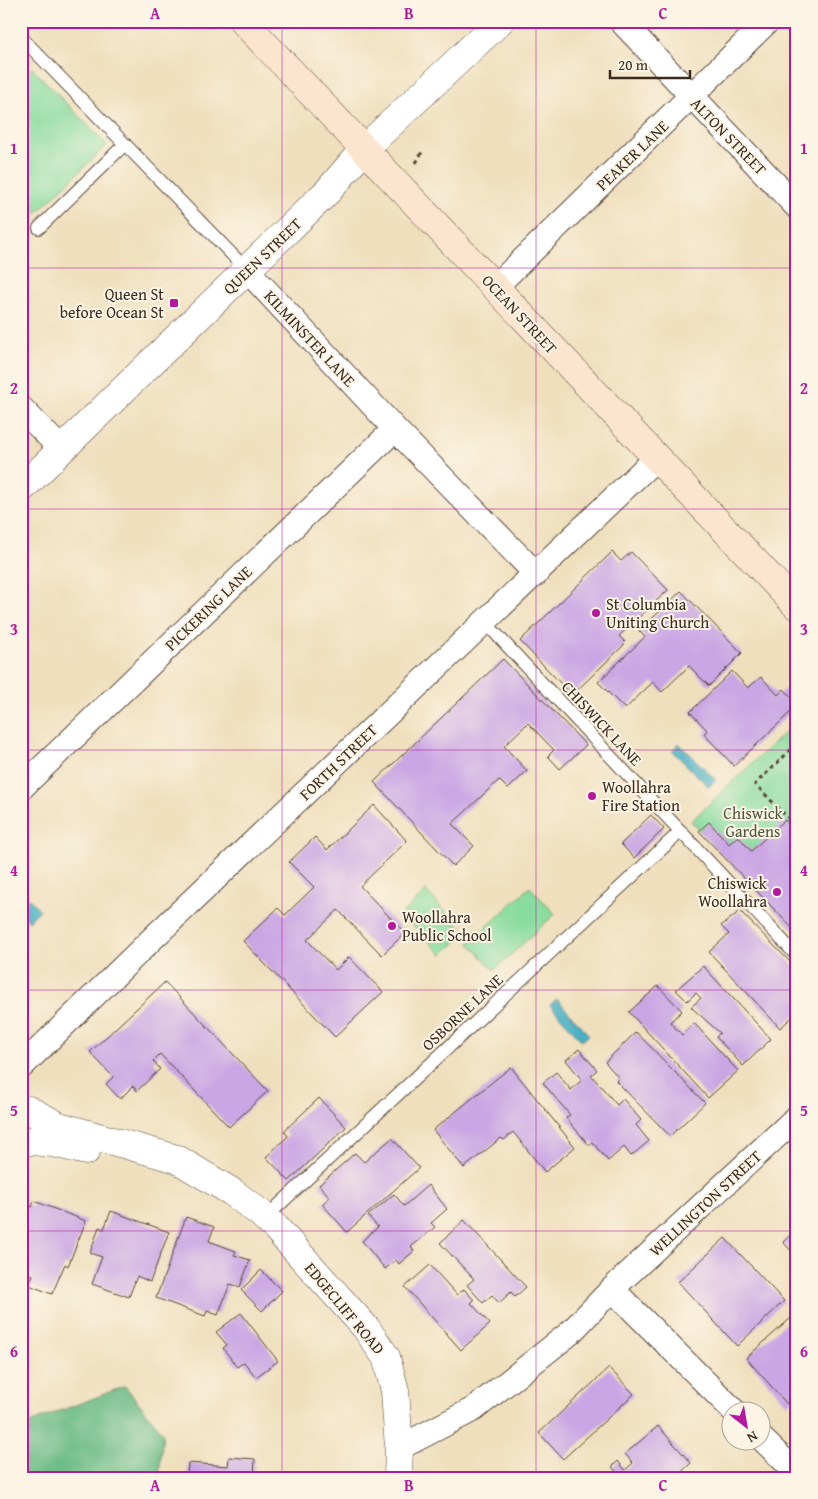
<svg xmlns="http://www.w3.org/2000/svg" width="818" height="1499" font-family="'Gentium Book Plus',serif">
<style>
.green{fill:#86db9e;stroke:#60825e}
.forest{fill:#6cbb85;stroke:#547252}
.water{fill:#43aec2;stroke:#3f6c70}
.building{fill:#caa6e4}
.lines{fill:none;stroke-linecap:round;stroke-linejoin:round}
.service-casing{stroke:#564536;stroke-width:14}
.minor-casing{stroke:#564536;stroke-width:26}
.tertiary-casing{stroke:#564536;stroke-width:29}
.secondary-casing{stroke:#564536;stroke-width:29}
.path{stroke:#564536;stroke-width:3;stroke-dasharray:4 4;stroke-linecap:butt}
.service{stroke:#fff;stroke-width:12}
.minor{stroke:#fff;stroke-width:24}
.tertiary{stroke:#fff;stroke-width:28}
.secondary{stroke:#fce5cf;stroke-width:28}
.grid{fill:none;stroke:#b5179e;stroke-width:1;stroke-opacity:0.55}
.poi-dot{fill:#b5179e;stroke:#fcf5e5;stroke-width:2}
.labels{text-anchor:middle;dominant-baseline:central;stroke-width:4;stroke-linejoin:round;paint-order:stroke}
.street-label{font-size:16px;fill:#3b2a1e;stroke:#fcf5e5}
.poi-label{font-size:16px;fill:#3b2a1e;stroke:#fcf5e5;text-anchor:start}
.park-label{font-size:16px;fill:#4e563e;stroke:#fcf5e5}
.neatline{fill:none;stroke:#b5179e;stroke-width:2}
.grid-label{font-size:16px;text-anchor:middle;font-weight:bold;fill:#b5179e}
</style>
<rect width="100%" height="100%" fill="#fcf5e5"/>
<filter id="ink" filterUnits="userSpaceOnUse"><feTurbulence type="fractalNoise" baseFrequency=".02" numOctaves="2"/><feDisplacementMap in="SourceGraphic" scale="10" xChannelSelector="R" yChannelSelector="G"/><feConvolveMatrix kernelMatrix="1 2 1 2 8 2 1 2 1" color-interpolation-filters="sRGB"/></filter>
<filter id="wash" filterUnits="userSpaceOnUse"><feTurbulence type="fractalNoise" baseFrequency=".0096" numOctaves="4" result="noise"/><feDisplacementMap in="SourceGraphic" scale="20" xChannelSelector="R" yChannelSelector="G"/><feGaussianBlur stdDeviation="1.12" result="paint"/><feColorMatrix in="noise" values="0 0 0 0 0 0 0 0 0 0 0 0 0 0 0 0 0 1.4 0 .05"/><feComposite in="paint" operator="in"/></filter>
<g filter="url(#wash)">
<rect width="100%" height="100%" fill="#efdfbd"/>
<path class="green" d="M32 68 107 145 28 221 21 214V79Z
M797 721V933L691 821Z
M530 887 555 914 494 970 469 943Z
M426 891 465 933 442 955 402 914Z"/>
<path class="forest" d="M125 1386 163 1433 159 1478H21V1426Z"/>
<path class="water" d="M679 743 716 780 709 787 672 751Z
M21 890 40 910 29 921 21 913Z
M557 999 589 1035 582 1041 550 1005Z"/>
<g id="blocks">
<path class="building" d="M612 552 621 561 631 552 668 590 619 636 626 643 572 695 520 641Z
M681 591 742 653 709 686 689 666 662 692 653 682 625 709 598 682 645 637 639 631Z
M503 659 586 745 560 769 548 756 554 750 528 723 504 746 527 771 508 789 499 780 452 824 474 846 453 866 374 782Z
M732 671 748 688 761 677 778 695 784 689 797 703V706L734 766 704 734 707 730 690 712Z
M374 805 407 841 360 886 405 933 382 955 338 910 307 940 336 970 349 957 383 992 335 1037 243 941 278 908 285 915 314 887 289 862 315 837 327 850Z
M651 815 664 829 634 858 621 844Z
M785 820 797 833V933L699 831 709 822 729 844 738 836 751 851Z
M740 911 797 969V1013L780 1028 709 952 729 934 721 926Z
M703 966 771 1039 743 1066 716 1037 720 1033 691 1007 701 998 696 993 687 1001 676 990Z
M165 982 268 1091 229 1127 160 1054 153 1061 160 1069 137 1091 133 1086 120 1099 106 1084 113 1077 90 1052Z
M658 986 682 1011 670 1022 682 1035 694 1023 738 1071 708 1098 629 1012Z
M636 1032 705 1103 670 1136 616 1081 619 1078 605 1062Z
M579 1049 597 1070 591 1075 617 1105 623 1099 641 1120 636 1125 649 1141 631 1156 624 1147 608 1161 592 1142 589 1145 566 1118 570 1115 543 1083 556 1072 571 1090 582 1080 566 1060Z
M511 1067 575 1147 545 1172 513 1132 504 1140 501 1138 464 1168 433 1130Z
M319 1098 346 1127 289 1181 266 1157 288 1136 284 1131Z
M392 1138 419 1168 347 1232 322 1204 330 1197 319 1185 355 1153 364 1162Z
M428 1185 447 1209 431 1223 435 1227 411 1247 414 1251 399 1264 396 1260 385 1269 362 1241 378 1227 368 1216 394 1194 404 1206Z
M34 1201 86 1221 68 1266 65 1264 52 1294 29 1285 33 1275 21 1270V1254L27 1240 21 1238 23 1231 21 1230V1203L32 1207Z
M111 1211 169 1232 150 1282 137 1276 129 1297 92 1284 102 1257 90 1253 99 1227 104 1229Z
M186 1217 214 1227 209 1241 236 1251 234 1255 250 1260 240 1287 230 1284 218 1315 207 1311 205 1316 156 1298Z
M464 1220 526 1287 515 1297 511 1292 499 1303 492 1295 483 1303 467 1285 474 1279 440 1243Z
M797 1229V1257L783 1242Z
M725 1238 784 1301 737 1346 678 1282Z
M430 1265 457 1295 464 1289 474 1300 471 1303 490 1324 461 1350 405 1287Z
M261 1270 282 1291 262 1311 241 1290Z
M241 1313 278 1361 256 1377 244 1362 237 1367 223 1348 227 1345 216 1332Z
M791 1318 794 1321 797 1319V1395L787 1404 746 1358Z
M609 1368 634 1394 563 1459 539 1433Z
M658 1426 691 1463 675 1478H618L620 1476 612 1467 618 1461 625 1470 633 1463 625 1454Z
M229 1457 255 1459 254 1478H187L188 1463 228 1466Z"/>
</g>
</g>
<g filter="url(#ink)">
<use href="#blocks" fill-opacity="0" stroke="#564536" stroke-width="1"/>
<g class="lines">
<defs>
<path id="service" d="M21 37 247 270
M39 228 125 144
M485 622 797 956
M265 1218 681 831"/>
<path id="minor" d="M621 21 797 207
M247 270 395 429 536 574
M495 287 768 21
M21 408 62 450
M21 788 395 429
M21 1067 152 939 656 458
M612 1289 735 1412
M760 1437 797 1473
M399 1448 474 1409 570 1333 612 1289 797 1117"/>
<path id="tertiary" d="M21 489 329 190 364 149 500 21
M29 1110 59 1126 177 1159 232 1192 260 1213 276 1228 366 1328 386 1357 395 1391 399 1448 398 1478
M21 1140 53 1143 86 1151"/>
<path id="secondary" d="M243 21 797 606"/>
</defs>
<use href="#service" class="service-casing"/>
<use href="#minor" class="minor-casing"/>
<use href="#tertiary" class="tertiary-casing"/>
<use href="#secondary" class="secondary-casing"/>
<path class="path" d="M416 163 422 152
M797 744 755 784 789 819 797 811"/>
<use href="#service" class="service"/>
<use href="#minor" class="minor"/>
<use href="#tertiary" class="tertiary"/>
<use href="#secondary" class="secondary"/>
</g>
</g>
<path class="grid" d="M282 21V1478M536 21V1478M21 268H797M21 509H797M21 750H797M21 990H797M21 1231H797"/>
<g class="poi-dot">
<rect x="169" y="298" width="10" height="10" rx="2.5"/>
<circle cx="596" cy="613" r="5"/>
<circle cx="592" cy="796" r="5"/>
<circle cx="777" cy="892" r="5"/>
<circle cx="392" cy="926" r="5"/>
</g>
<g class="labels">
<g class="street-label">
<text transform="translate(729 136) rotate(46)">ALTON STREET</text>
<text transform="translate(632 155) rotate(-44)">PEAKER LANE</text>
<text transform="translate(262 256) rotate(-44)">QUEEN STREET</text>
<text transform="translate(520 314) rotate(47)">OCEAN STREET</text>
<text transform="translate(310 338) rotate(47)">KILMINSTER LANE</text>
<text transform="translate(208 608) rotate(-44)">PICKERING LANE</text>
<text transform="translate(602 723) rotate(47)">CHISWICK LANE</text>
<text transform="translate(338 762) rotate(-44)">FORTH STREET</text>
<text transform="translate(462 1012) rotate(-43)">OSBORNE LANE</text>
<text transform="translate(705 1203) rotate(-43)">WELLINGTON STREET</text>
<text transform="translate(345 1308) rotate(50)">EDGECLIFF ROAD</text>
</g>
<g class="poi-label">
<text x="164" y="294" text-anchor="end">Queen St<tspan x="164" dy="18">before Ocean St</tspan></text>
<text x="606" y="604">St Columbia<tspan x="606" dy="18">Uniting Church</tspan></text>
<text x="602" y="787">Woollahra<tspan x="602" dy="18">Fire Station</tspan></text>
<text x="767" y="883" text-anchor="end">Chiswick<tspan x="767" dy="18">Woollahra</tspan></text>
<text x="402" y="917">Woollahra<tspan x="402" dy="18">Public School</tspan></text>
</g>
<g class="park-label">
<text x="753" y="813">Chiswick<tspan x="753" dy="18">Gardens</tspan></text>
</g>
</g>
<rect width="818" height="1499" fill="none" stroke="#fcf5e5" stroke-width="55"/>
<g transform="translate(746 1426) rotate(149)"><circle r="24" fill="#fcf5e5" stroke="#afa495"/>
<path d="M0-4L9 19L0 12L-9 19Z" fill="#b5179e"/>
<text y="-8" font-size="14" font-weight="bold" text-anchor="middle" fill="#3b2a1e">N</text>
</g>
<path d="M610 70v8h80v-8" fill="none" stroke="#3b2a1e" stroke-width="2.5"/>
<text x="618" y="70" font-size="15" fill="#3b2a1e" stroke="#fcf5e5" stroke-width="4" paint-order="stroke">20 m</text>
<rect x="28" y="28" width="762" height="1444" class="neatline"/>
<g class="grid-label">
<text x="155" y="19">A</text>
<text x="409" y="19">B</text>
<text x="663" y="19">C</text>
<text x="14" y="154">1</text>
<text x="804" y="154">1</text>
<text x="14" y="394">2</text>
<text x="804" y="394">2</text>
<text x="14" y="635">3</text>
<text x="804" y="635">3</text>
<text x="14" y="876">4</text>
<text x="804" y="876">4</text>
<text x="14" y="1116">5</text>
<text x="804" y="1116">5</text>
<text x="14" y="1357">6</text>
<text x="804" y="1357">6</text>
<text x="155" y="1491">A</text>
<text x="409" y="1491">B</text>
<text x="663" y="1491">C</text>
</g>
</svg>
